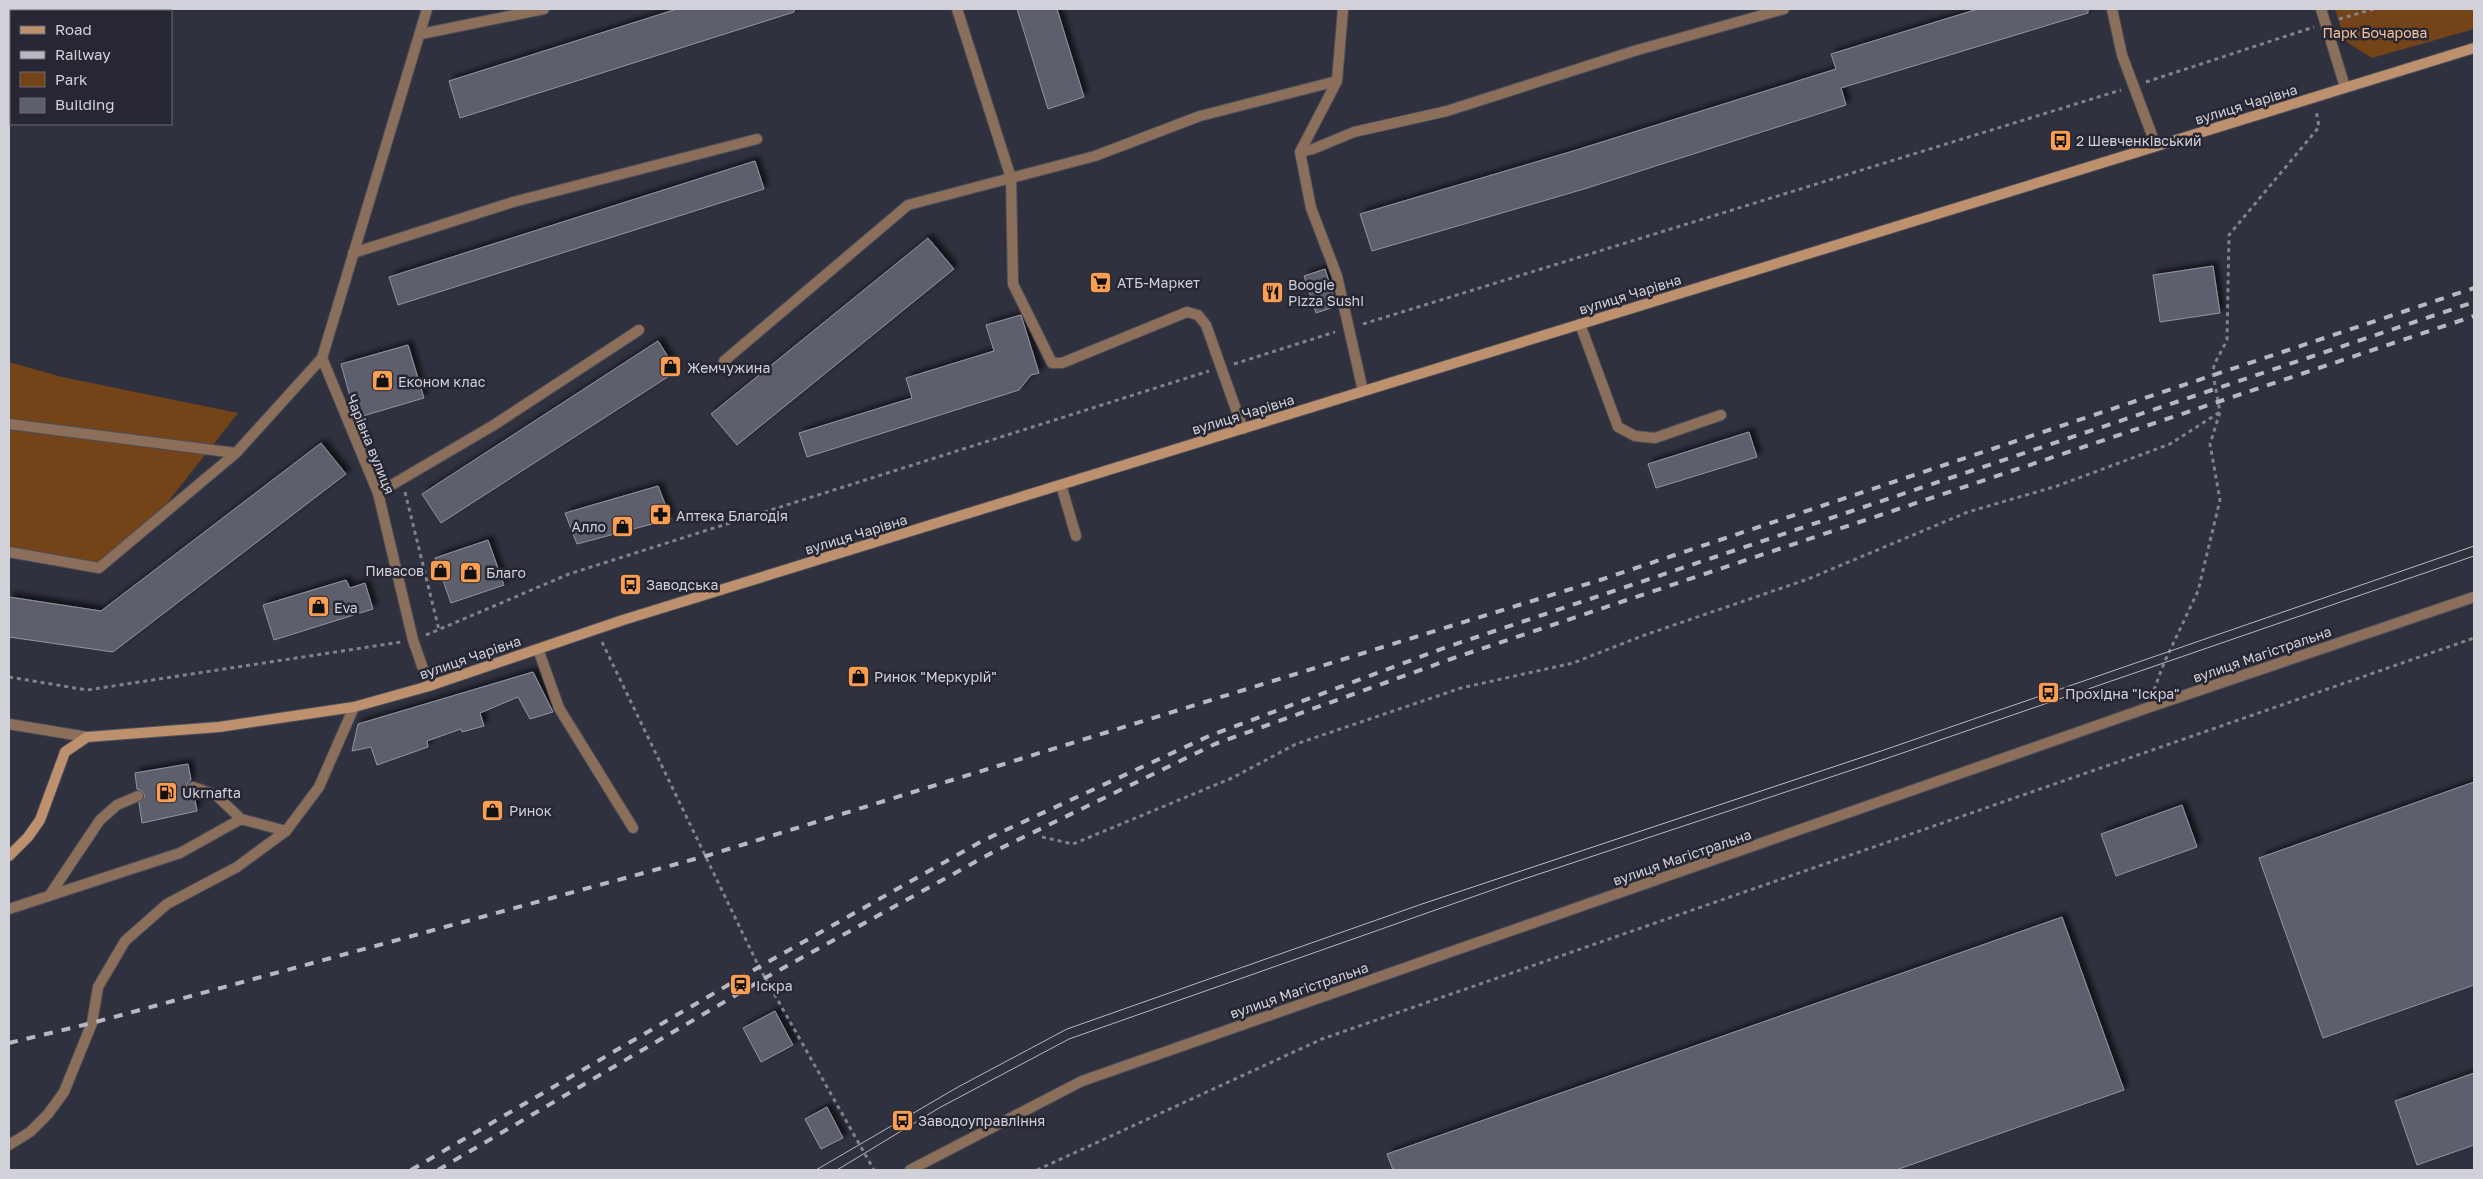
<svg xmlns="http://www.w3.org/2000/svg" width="2483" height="1179" font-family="'Golos Text',sans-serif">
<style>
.green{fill:#744317}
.building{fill:#5d5f6d;stroke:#9294a3;filter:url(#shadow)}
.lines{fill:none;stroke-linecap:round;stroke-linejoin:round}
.service-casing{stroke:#4d4e5a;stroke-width:12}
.tertiary-casing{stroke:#4d4e5a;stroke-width:12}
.secondary-casing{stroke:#4d4e5a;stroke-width:12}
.path{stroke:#81828d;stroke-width:3;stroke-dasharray:4 4;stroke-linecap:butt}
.service{stroke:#8b6f5a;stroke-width:10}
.tertiary{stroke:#8b6f5a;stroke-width:10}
.secondary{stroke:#bd906e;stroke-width:10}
.tram{stroke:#b7b8c1;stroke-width:1}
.rail{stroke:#b7b8c1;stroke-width:4;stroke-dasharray:9 9;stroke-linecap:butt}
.labels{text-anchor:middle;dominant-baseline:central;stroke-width:5;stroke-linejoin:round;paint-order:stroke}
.park-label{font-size:14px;fill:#f7c199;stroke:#262733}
.street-label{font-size:14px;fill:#d0d1d9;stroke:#262733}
.poi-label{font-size:14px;fill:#d0d1d9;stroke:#262733;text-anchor:start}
</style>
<defs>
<filter id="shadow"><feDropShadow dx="4.5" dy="-4.5" stdDeviation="2.5" flood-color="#0009"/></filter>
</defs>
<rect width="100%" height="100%" fill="#30313e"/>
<path class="green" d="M2335 9H2474V29L2372 58 2345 41Z
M9 362 62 377 238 413 167 503 99 568 9 550Z"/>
<path class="building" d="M677 9H794V12L460 118 449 81Z
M1017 9H1057L1084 97 1048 109Z
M1978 9H2088V13L1841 88 1846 105 1584 189 1372 251 1360 214 1573 151 1836 69 1831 54Z
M755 161 764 189 398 305 389 277Z
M928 238 954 269 737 445 711 414Z
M2213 266 2220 313 2160 322 2153 275Z
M1325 269 1337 306 1316 313 1304 276Z
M1021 315 1039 373 1031 375 1019 390 807 457 799 433 912 398 906 378 994 351 986 325Z
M658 341 677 371 441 523 422 494Z
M408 345 424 398 356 418 341 364Z
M1749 432 1757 457 1656 488 1648 464Z
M321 443 346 474 113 652 9 637V597L101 611Z
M658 486 671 519 577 544 565 513Z
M488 540 504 585 451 603 435 558Z
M346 580 350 588 365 583 373 609 274 640 263 605Z
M533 672 553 712 530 719 518 697 480 713 484 726 462 732 461 729 427 741 428 747 377 765 371 747 352 751 358 724Z
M188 764 191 780 187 784 186 789 194 795 197 811 142 823 139 803 145 796 142 791 137 789 135 773Z
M2474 782V985L2323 1038 2259 858Z
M2182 805 2197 847 2116 876 2101 834Z
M2062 917 2124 1090 1896 1170H1393L1387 1154Z
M775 1011 793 1045 761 1062 743 1028Z
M2474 1073V1145L2417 1165 2395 1101Z
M827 1107 843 1138 821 1149 805 1119Z"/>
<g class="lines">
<defs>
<path id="service" d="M957 9 1011 178 1095 156 1200 116 1337 81 1300 152 1311 208 1337 276 1363 391
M2112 9 2122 55 2156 146
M421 34 544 9
M1337 81 1343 9
M1300 152 1313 149 1354 132 1447 111 1634 51 1784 9
M353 253 513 202 757 139
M1580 324 1618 427 1635 436 1655 438 1721 415
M322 358 378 493 413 640 429 686
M724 361 908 205 1011 178 1013 284 1052 363H1062L1187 312 1198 315 1206 325 1243 429
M9 424 236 453 322 358 427 9
M1061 485 1076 536
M378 493 494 425 639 330
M9 552 99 568 236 453
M538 649 559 708 633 828
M193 787 216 795 241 819 286 831
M51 893 100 820 117 805 138 796
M9 909 180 853 241 819"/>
<path id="tertiary" d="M2321 9 2345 87
M9 724 87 737
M9 1145 30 1132 48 1114 64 1092 92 1023 98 987 125 941 167 904 237 867 286 831 319 787 354 707
M910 1170 1082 1081 2147 708 2474 597"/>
<path id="secondary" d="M9 856 28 837 40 820 65 752 87 737 219 727 354 707 429 686 623 620 2474 48"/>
</defs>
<use href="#service" class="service-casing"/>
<use href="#tertiary" class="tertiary-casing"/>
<use href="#secondary" class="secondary-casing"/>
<path class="path" d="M2339 19 2374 9
M2146 82 2314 27
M1363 324 2121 90
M1234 364 1335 332
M405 492 439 630
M426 635 569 574 1209 371
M602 642 759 967 874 1170
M9 677 87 690 401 642
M2154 690 2164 663 2198 591 2220 500 2210 444 2220 412 2213 374 2214 365 2227 340 2229 235 2319 127 2316 110
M1042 837 1073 844 1232 778 1296 744 1461 688 1573 663 1642 636 1808 579 1968 512 2057 486 2170 444 2220 412
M1037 1170 1322 1039 2474 638"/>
<use href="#service" class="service"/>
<use href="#tertiary" class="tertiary"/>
<use href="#secondary" class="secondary"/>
<path class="tram" d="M816 1170 958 1087 1067 1029 1422 904 1884 750 2474 546
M837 1170 939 1108 1069 1039 1515 882 1885 759 2474 556"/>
<path class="rail" d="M9 1043 92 1023 706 856 1600 580 2474 288
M411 1170 759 967 982 841 1209 736 1444 648 2474 302
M438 1170 765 978 995 851 1215 744 1451 659 2474 316"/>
</g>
<defs>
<symbol id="bus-square" viewBox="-11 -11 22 22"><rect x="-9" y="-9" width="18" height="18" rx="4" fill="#fb9e51" stroke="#262733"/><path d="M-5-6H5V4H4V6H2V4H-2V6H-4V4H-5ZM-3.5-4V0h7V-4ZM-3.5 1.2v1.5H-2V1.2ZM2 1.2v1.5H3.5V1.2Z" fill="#111"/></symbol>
<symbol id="supermarket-square" viewBox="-11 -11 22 22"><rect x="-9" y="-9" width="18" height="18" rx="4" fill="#fb9e51" stroke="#262733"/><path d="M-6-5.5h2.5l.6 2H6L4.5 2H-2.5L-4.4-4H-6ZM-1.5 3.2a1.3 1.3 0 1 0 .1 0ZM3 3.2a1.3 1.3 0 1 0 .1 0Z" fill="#111"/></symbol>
<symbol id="restaurant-square" viewBox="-11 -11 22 22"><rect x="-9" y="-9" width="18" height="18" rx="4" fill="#fb9e51" stroke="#262733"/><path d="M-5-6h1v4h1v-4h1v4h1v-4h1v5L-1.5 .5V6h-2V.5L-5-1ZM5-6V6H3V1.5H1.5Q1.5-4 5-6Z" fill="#111"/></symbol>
<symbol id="shop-square" viewBox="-11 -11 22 22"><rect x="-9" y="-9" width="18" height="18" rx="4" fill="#fb9e51" stroke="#262733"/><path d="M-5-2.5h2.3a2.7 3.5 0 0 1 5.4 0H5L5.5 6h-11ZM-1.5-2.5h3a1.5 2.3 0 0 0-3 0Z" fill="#111"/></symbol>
<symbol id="pharmacy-square" viewBox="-11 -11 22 22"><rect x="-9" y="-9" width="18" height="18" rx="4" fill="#fb9e51" stroke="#262733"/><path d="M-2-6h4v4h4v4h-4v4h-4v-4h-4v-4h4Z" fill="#111"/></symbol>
<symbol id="fuel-square" viewBox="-11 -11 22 22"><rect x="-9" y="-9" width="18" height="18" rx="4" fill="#fb9e51" stroke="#262733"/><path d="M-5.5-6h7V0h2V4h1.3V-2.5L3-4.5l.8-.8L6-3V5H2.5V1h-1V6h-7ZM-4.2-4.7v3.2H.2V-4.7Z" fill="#111"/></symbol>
<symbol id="station-square" viewBox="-11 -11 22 22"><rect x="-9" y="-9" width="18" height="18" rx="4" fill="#fb9e51" stroke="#262733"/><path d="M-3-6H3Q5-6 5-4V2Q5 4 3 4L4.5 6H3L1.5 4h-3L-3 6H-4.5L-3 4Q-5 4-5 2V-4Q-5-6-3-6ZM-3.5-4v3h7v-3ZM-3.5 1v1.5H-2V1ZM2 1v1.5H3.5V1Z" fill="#111"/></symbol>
</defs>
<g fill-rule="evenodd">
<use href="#bus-square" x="2048" y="128" width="25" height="25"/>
<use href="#supermarket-square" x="1088" y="270" width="25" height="25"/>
<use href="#restaurant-square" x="1260" y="280" width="25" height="25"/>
<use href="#shop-square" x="658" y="354" width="25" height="25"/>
<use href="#shop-square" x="370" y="368" width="25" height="25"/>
<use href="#pharmacy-square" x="648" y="502" width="25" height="25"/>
<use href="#shop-square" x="610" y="514" width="25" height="25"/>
<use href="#shop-square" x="428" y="558" width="25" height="25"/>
<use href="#shop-square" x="458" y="560" width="25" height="25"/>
<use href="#bus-square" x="618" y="572" width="25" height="25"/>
<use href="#shop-square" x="306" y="594" width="25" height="25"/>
<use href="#shop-square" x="846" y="664" width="25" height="25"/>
<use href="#bus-square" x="2036" y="680" width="25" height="25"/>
<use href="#fuel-square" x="154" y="780" width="25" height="25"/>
<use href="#shop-square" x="480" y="798" width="25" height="25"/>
<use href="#station-square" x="728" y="972" width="25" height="25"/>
<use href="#bus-square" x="890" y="1108" width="25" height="25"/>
</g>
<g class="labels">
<g class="park-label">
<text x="2375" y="32">Парк Бочарова</text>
</g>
<g class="street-label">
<text transform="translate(2246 104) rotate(-17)">вулиця Чарівна</text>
<text transform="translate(1630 294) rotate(-17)">вулиця Чарівна</text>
<text transform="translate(1243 414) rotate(-17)">вулиця Чарівна</text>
<text transform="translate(371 444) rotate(68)">Чарівна вулиця</text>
<text transform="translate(856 534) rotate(-17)">вулиця Чарівна</text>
<text transform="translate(2262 654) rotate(-19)">вулиця Магістральна</text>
<text transform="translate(470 657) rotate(-19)">вулиця Чарівна</text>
<text transform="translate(1682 857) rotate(-19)">вулиця Магістральна</text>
<text transform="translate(1299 990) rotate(-19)">вулиця Магістральна</text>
</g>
<g class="poi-label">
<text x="2076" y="140">2 Шевченківський</text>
<text x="1117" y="282">АТБ-Маркет</text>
<text x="1288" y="284">Boogie<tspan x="1288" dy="16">Pizza Sushi</tspan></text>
<text x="687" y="367">Жемчужина</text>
<text x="398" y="381">Економ клас</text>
<text x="676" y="515">Аптека Благодія</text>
<text x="606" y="526" text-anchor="end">Алло</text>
<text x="424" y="570" text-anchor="end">Пивасов</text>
<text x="486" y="572">Благо</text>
<text x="646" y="584">Заводська</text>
<text x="334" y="607">Eva</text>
<text x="874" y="676">Ринок "Меркурій"</text>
<text x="2065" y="693">Прохідна "Іскра"</text>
<text x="182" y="792">Ukrnafta</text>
<text x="509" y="810">Ринок</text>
<text x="756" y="985">Іскра</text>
<text x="918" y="1120">Заводоуправління</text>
</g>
</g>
<rect width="2483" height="1179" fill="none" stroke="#d0d1d9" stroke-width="20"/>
<rect x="10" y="10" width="162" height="115" fill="#262733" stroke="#6a6b75"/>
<rect x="20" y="26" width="25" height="8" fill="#bd906e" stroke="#6a6b75"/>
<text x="55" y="35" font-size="15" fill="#d0d1d9">Road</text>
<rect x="20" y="51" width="25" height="8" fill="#b7b8c1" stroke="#6a6b75"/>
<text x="55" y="60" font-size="15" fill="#d0d1d9">Railway</text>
<rect x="20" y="72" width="25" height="15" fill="#744317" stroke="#6a6b75"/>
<text x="55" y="85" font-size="15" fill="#d0d1d9">Park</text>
<rect x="20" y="98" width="25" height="15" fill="#5d5f6d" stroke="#6a6b75"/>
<text x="55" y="110" font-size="15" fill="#d0d1d9">Building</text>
</svg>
